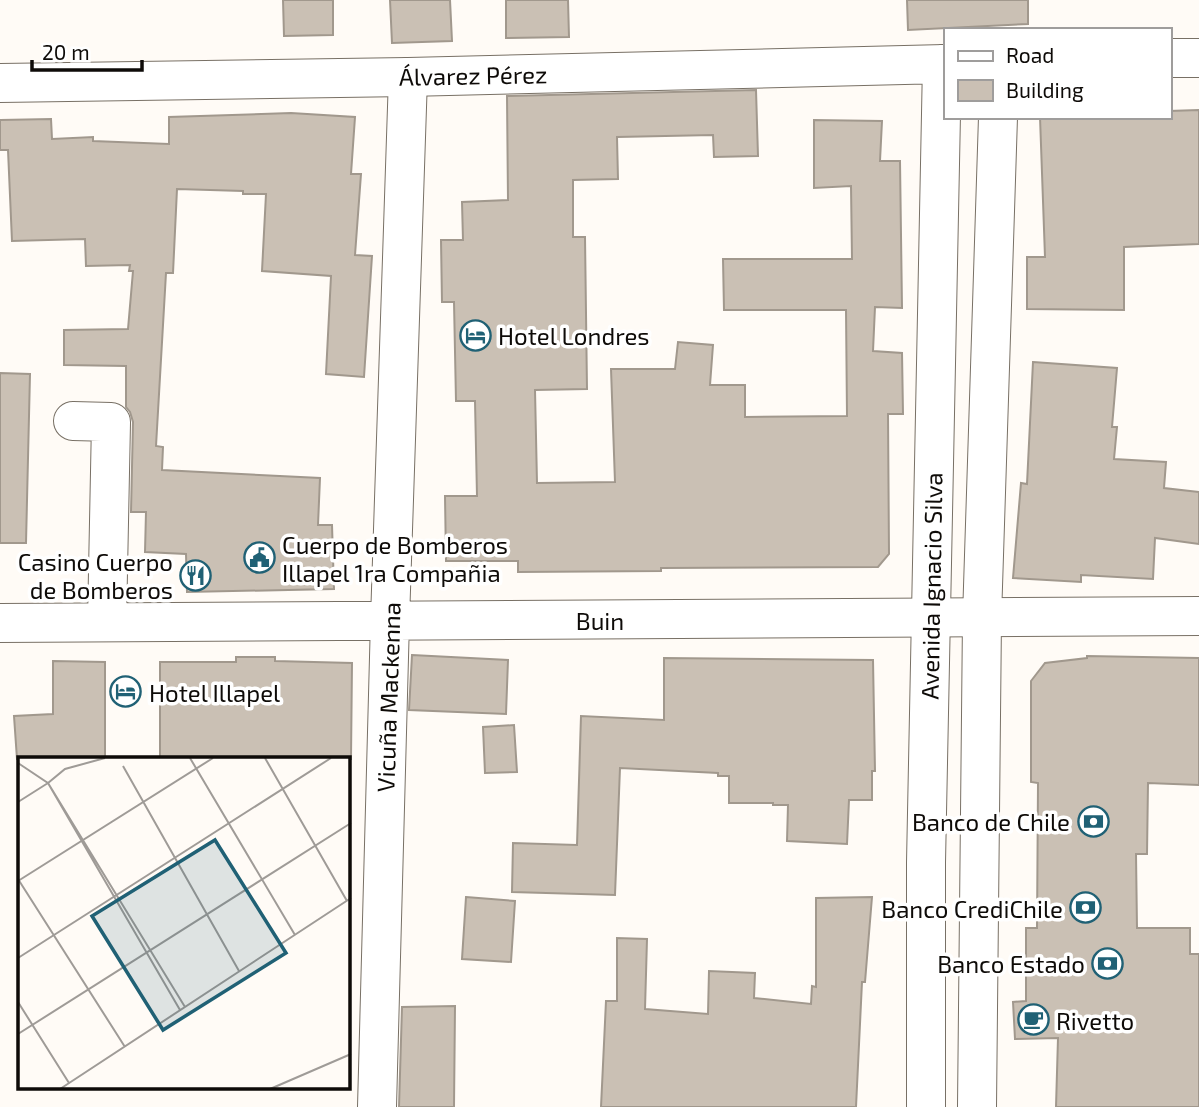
<svg xmlns="http://www.w3.org/2000/svg" width="1199" height="1107" font-family="'Exo 2',sans-serif">
<style>
.building{fill:#cac0b4;stroke:#a1988d;stroke-width:2}
.lines{fill:none;stroke-linecap:round;stroke-linejoin:round}
.minor-casing{stroke:#787065;stroke-width:40}
.major-casing{stroke:#787065;stroke-width:40}
.minor{stroke:#fff;stroke-width:38}
.major{stroke:#fff;stroke-width:38}
.labels{text-anchor:middle;dominant-baseline:central;stroke-width:7;stroke-linejoin:round;paint-order:stroke}
.street-label{font-size:24px;fill:#0e0b08;stroke:#fff}
.poi-label{font-size:24px;fill:#0e0b08;stroke:#fff;text-anchor:start}
.inset-road{fill:none;stroke:#9f9b97;stroke-width:2}
.view{fill:#206175;fill-opacity:0.15;stroke:#206175;stroke-width:3.5}
.inset-edge{fill:none;stroke:#0e0b08;stroke-width:3.5}
</style>
<rect width="100%" height="100%" fill="#fffbf6"/>
<path class="building" d="M283 0H333V35L284 36Z
M390 0H450L452 41 392 43Z
M506 0H568L569 37 506 38Z
M907 0H1028V24L908 30Z
M756 90 758 156 714 157 713 135 617 137 618 179 573 180V237H585L587 389 535 390 537 483 615 482 611 369H675L678 342 713 345 710 385H745V417L847 416 846 310H724L723 259H852L851 186 814 188V120L882 121 880 161H900L902 308 875 307 873 351 902 353 903 414H888L889 554 878 567 661 568V571L518 572V561H446L445 496H477L475 401H456L454 302H442L441 240H463L462 202 508 200 507 96Z
M1199 110V244L1124 247V310L1027 309V257H1045L1040 117H1169V111Z
M291 113 355 117 351 174H361L355 255 372 256 364 377 326 374 331 276 262 271 266 194H243V191L177 189 173 273H166L156 446 163 447 162 470 320 478 318 525H332L334 589 187 592 186 554 145 552 146 512H131L133 422 130 412 126 407V366L64 365V330L128 329 133 271H129L130 265 86 266 85 239 12 241 8 150H0V120L51 119 52 139 93 137V141L169 144V117Z
M1033 362 1117 368 1112 427H1117L1114 459 1166 462 1164 488 1199 492V544L1155 538 1153 579 1081 575V582L1013 578 1021 483 1027 484Z
M0 373 30 374 26 543H0Z
M412 655 508 660 506 714 409 710Z
M1087 656 1199 658V785L1148 783 1147 854H1136L1137 928H1190V954H1199V1107H1056L1058 1038 1015 1039 1013 1002 1026 1001V928H1037L1038 783 1031 782V681L1045 663 1087 658Z
M236 657H275V661L352 663 351 759H160V662H236Z
M664 658 873 660 875 771H872V800H849L847 844 787 841 788 805H773V803H729V776H718V773L620 768 615 895 512 892 513 843 577 845 581 716 664 720Z
M53 661 105 662V759H17L14 716 53 714Z
M514 725 517 772 485 773 483 727Z
M466 897 515 901 511 962 462 959Z
M872 897 865 982H862L856 1107H601L606 1001H617V938L647 939 645 1009 708 1014 709 971 755 973 754 998 811 1004 812 986 816 987V898Z
M455 1006 454 1107H399L402 1007Z"/>
<g class="lines">
<defs>
<path id="minor" d="M73 421 111 422 107 622
M0 623 1199 616
M377 1107 390 620 408 77"/>
<path id="major" d="M1169 58H1199
M0 83 408 77 945 64
M926 1107V863L942 64
M977 1107 982 618 998 117"/>
</defs>
<use href="#minor" class="minor-casing"/>
<use href="#major" class="major-casing"/>
<use href="#minor" class="minor"/>
<use href="#major" class="major"/>
</g>
<defs>
<symbol id="hotel-ring" viewBox="-11 -11 22 22"><circle r="9.5" fill="#fff" stroke="#206175" stroke-width="1.5"/><path d="M-6-4.5h1.5V1H6V5H4.5V3h-9V5H-6ZM-4 0a1.8 1.8 0 1 1 3.6 0ZM.5 0V-2.5h3Q6-2.5 6 0Z" fill="#206175"/></symbol>
<symbol id="civic-ring" viewBox="-11 -11 22 22"><circle r="9.5" fill="#fff" stroke="#206175" stroke-width="1.5"/><path d="M-.6-6.5H3V-4.5H.6V-3L4-1V1h2V6H-6V1h2V-1L-.6-3ZM-1.2 2.5V6h2.4V2.5Z" fill="#206175"/></symbol>
<symbol id="restaurant-ring" viewBox="-11 -11 22 22"><circle r="9.5" fill="#fff" stroke="#206175" stroke-width="1.5"/><path d="M-5-6h1v4h1v-4h1v4h1v-4h1v5L-1.5 .5V6h-2V.5L-5-1ZM5-6V6H3V1.5H1.5Q1.5-4 5-6Z" fill="#206175"/></symbol>
<symbol id="bank-ring" viewBox="-11 -11 22 22"><circle r="9.5" fill="#fff" stroke="#206175" stroke-width="1.5"/><path d="M-6-4H6V4H-6ZM0-2.3a2.3 2.3 0 1 0 0 4.6a2.3 2.3 0 1 0 0-4.6Z" fill="#206175"/></symbol>
<symbol id="cafe-ring" viewBox="-11 -11 22 22"><circle r="9.5" fill="#fff" stroke="#206175" stroke-width="1.5"/><path d="M-5.5-4.5H6V0H3Q3 3.5 0 3.5H-2.5Q-5.5 3.5-5.5 0ZM3-3.2v2h1.7v-2ZM-6 4.5H4V6H-6Z" fill="#206175"/></symbol>
</defs>
<g fill-rule="evenodd">
<use href="#hotel-ring" x="458" y="318" width="35" height="35"/>
<use href="#civic-ring" x="242" y="540" width="35" height="35"/>
<use href="#restaurant-ring" x="178" y="558" width="35" height="35"/>
<use href="#hotel-ring" x="108" y="674" width="35" height="35"/>
<use href="#bank-ring" x="1076" y="804" width="35" height="35"/>
<use href="#bank-ring" x="1068" y="890" width="35" height="35"/>
<use href="#bank-ring" x="1090" y="946" width="35" height="35"/>
<use href="#cafe-ring" x="1016" y="1002" width="35" height="35"/>
</g>
<g class="labels">
<g class="street-label">
<text transform="translate(473 75) rotate(-1)">Álvarez Pérez</text>
<text transform="translate(931 586) rotate(-89)">Avenida Ignacio Silva</text>
<text x="600" y="620">Buin</text>
<text transform="translate(388 697) rotate(-88)">Vicuña Mackenna</text>
</g>
<g class="poi-label">
<text x="498" y="335">Hotel Londres</text>
<text x="282" y="544">Cuerpo de Bomberos<tspan x="282" dy="28">Illapel 1ra Compañia</tspan></text>
<text x="173" y="561" text-anchor="end">Casino Cuerpo<tspan x="173" dy="28">de Bomberos</tspan></text>
<text x="149" y="692">Hotel Illapel</text>
<text x="1070" y="821" text-anchor="end">Banco de Chile</text>
<text x="1063" y="908" text-anchor="end">Banco CrediChile</text>
<text x="1085" y="963" text-anchor="end">Banco Estado</text>
<text x="1056" y="1020">Rivetto</text>
</g>
</g>
<g transform="translate(18 757)">
<rect width="332" height="332" fill="#fffbf6"/>
<path class="inset-road" d="M172 1 277 178M247 1 329 144M0 6 30 26 47 12 87 1M105 9 221 214M30 26 167 250M30 26 162 253M0 45 30 26M0 122 107 290M0 124 195 1M0 201 313 1M0 245 51 326M0 277 333 66M42 332 333 141M252 332 333 297"/>
<path class="view" d="M197 83 268 196 145 273 74 159Z"/>
<rect width="332" height="332" class="inset-edge"/>
</g>
<rect x="944" y="28" width="228" height="91" fill="#ffffff" stroke="#9f9d9c" stroke-width="2"/>
<rect x="958" y="51" width="35" height="10" fill="#ffffff" stroke="#9f9d9c" stroke-width="2"/>
<text x="1006" y="63" font-size="21" fill="#0e0b08">Road</text>
<rect x="958" y="80" width="35" height="21" fill="#cac0b4" stroke="#9f9d9c" stroke-width="2"/>
<text x="1006" y="98" font-size="21" fill="#0e0b08">Building</text>
<path d="M32 60v10h110v-10" fill="none" stroke="#0e0b08" stroke-width="3.5"/>
<text x="42" y="60" font-size="21" fill="#0e0b08" stroke="#ffffff" stroke-width="5" paint-order="stroke">20 m</text>
</svg>
